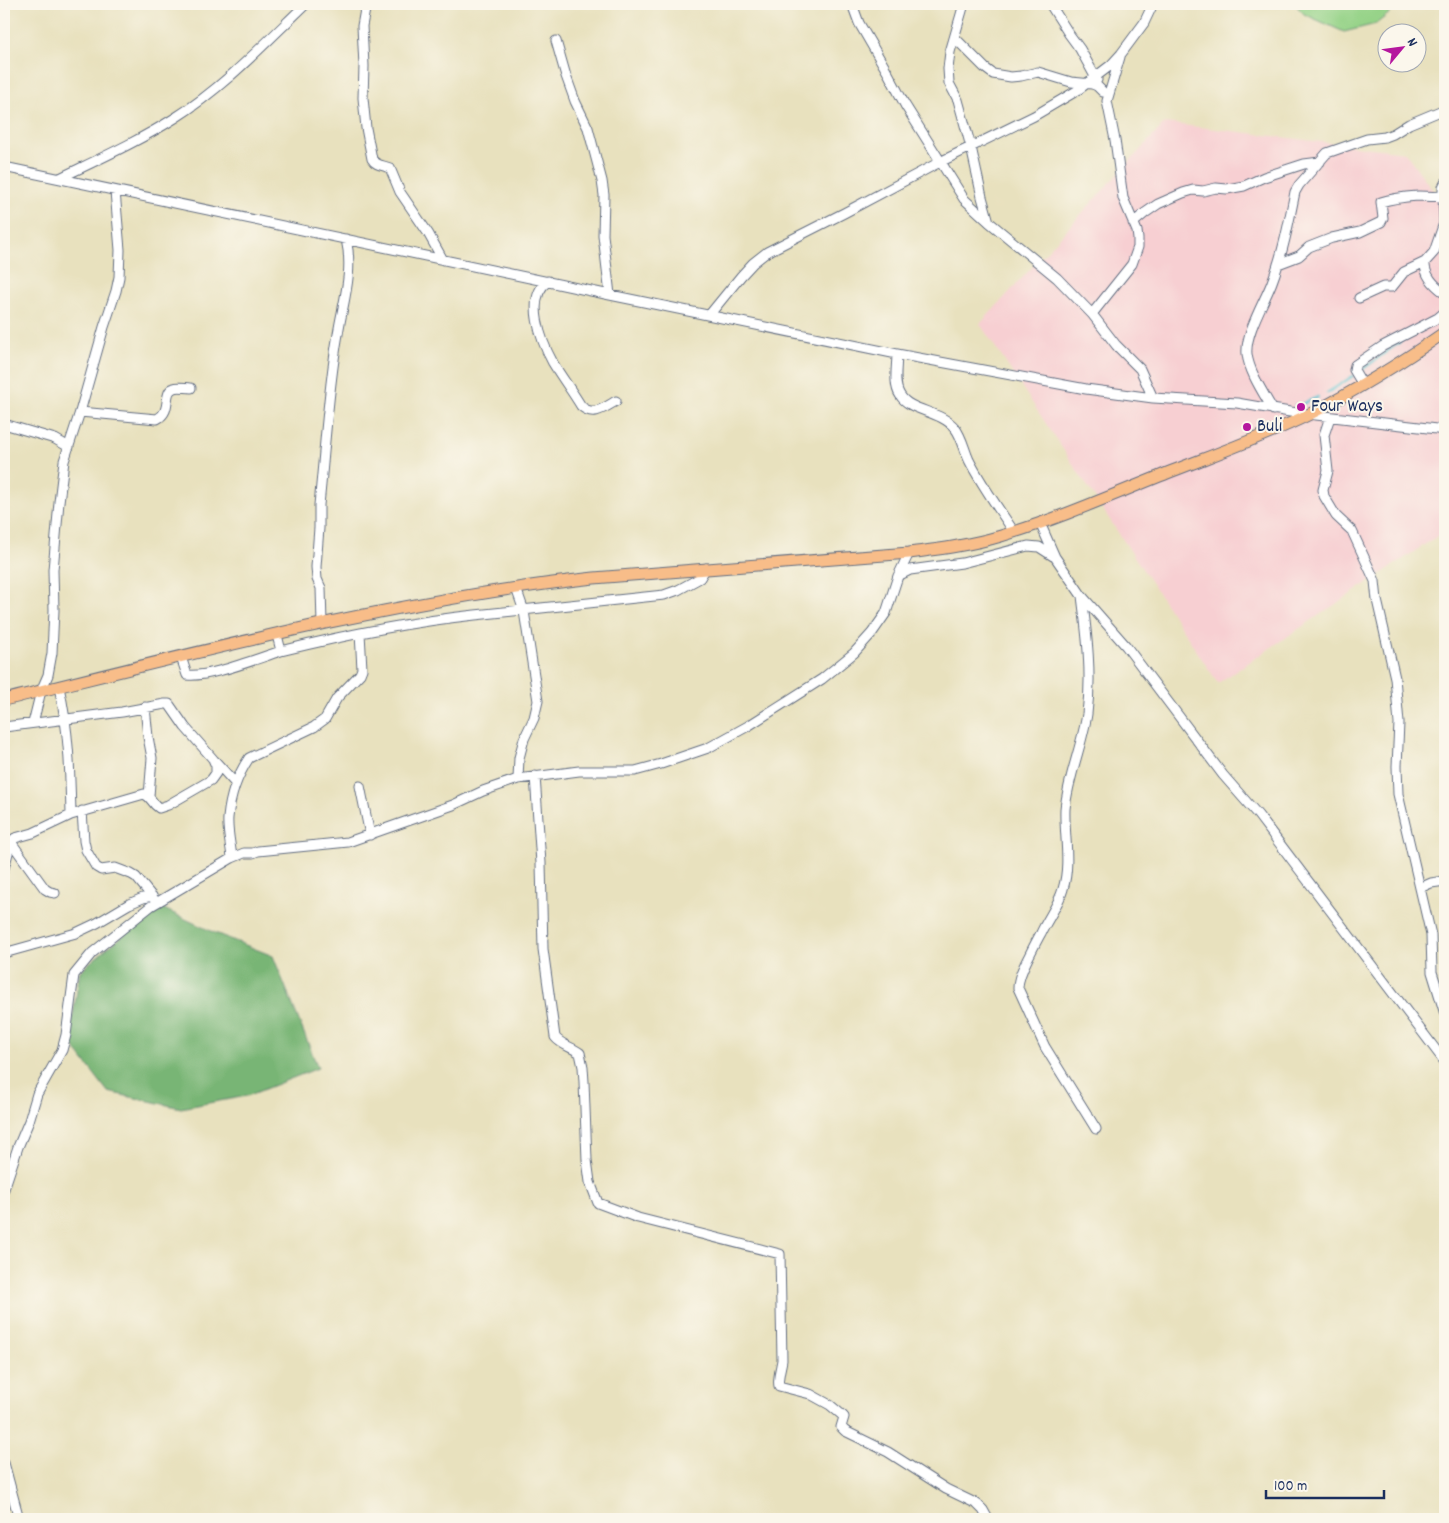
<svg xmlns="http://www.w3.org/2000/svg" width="1449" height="1523" font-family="Dekko,sans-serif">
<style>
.built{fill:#f7cfd2}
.green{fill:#96d388;stroke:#588173}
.forest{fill:#78b574;stroke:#4a7269}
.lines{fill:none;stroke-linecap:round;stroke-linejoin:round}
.stream{stroke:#54c0cf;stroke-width:2.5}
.minor-casing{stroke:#636d80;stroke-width:11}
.major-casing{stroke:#636d80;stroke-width:13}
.minor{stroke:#fff;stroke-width:9}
.major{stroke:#f8bd89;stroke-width:11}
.poi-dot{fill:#b5179e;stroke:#fbf7ec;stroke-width:2}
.labels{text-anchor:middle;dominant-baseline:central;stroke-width:4;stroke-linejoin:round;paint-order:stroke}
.poi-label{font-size:19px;fill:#1b2f5e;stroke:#fbf7ec;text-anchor:start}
</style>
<rect width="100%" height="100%" fill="#fbf7ec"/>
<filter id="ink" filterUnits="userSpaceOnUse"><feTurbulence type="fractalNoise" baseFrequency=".02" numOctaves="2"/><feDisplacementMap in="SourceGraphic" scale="10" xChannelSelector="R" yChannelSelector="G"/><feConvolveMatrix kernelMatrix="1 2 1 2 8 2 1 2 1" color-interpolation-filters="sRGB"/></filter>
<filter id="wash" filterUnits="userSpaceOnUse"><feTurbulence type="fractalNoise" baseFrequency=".0096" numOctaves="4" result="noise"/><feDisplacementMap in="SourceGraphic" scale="20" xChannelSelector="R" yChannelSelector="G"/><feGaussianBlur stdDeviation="1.12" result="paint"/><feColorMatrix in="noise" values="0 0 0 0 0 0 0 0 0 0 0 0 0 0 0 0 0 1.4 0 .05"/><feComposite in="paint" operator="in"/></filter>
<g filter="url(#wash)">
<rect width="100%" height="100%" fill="#e8e1be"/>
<path class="built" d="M1165 123 1405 152 1445 207V531L1218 683 980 324Z"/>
<path class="green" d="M1295 4H1401L1376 24 1344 32 1304 14Z"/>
<path class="forest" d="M160 907 215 933 273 956 318 1068 247 1096 181 1108 108 1092 69 1041 80 971 106 949Z"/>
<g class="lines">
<path class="stream" d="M1359 372 1400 342
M1327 393 1353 376
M1295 405 1302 404 1318 397"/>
</g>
</g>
<g filter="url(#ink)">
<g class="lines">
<defs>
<path id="minor" d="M366 4 362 26 364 66 363 98 366 128 372 159C376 166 383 165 390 168L400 192 428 233 443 260
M852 4 859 23 888 73 905 105 964 199 989 222 1057 278 1092 314 1116 345 1140 369 1153 398
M964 4 950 52 948 69 949 83 958 100 971 147 982 197 989 222
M1050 4 1069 34 1080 49 1097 80
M955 38 985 68 993 74 1011 77 1021 76 1038 72 1071 82 1092 84 1097 86 1103 92
M556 41 566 76 575 101 588 128 602 181 604 195 603 235 610 295
M4 167 610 295 897 354 1086 389 1153 398 1237 403 1290 412 1445 430
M60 178C99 159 139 141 175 118 224 87 264 44 306 4
M1133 223 1145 213 1158 204 1183 193 1193 190 1203 191 1216 188 1227 189 1244 186 1264 177 1304 164 1320 162
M1425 262C1424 275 1435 286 1445 293
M1278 264 1299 256 1309 247 1332 238 1360 232 1381 222 1383 218 1381 202C1393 198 1405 197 1418 196 1427 196 1433 197 1443 196
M548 281C524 298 542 343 553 363 562 378 572 391 581 406 593 417 604 408 616 401
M1359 298 1383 287H1392L1404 272 1425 262 1434 252 1444 223 1443 196V187L1445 183
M710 314 741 276 753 263 767 252 844 213 940 162 1034 116 1078 90 1111 65 1121 54 1144 23 1153 4
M1092 314 1132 264 1138 247V239L1137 231 1123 198 1115 140 1107 101 1120 57
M897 354C897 366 893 385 900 395 910 412 940 410 955 428 962 437 964 449 969 460 981 484 999 509 1014 532
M1363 385 1354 370 1355 365 1383 346 1438 318 1445 312
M1273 410C1264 394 1249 372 1247 354 1245 333 1265 301 1272 282 1283 253 1289 222 1295 192L1299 185 1327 153 1367 139 1385 137 1393 134 1409 124 1445 109
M80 412 157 419C173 411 162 392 174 388 178 386 186 388 191 388
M1330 417 1324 435 1328 471 1323 490 1324 496 1336 516 1352 531 1375 581 1377 600 1395 678 1399 723 1397 766 1398 794 1431 935 1432 972 1445 1014
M4 424 55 439 69 447
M1040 523 1055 557 1082 596 1126 646 1223 775 1258 815 1445 1062
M898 576 910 570 962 563 1028 546 1039 547 1053 556
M516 588 524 611 538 701 534 718 524 739 519 758 518 779
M1082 596C1087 635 1092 675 1087 714 1082 746 1068 777 1065 809 1064 835 1071 863 1063 889 1059 904 1048 918 1041 933 1037 940 1033 948 1029 956 1024 966 1018 977 1018 988L1045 1047 1096 1129
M322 624 321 588 317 579 316 567 319 528V505C325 448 328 390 338 334 343 302 354 272 346 239
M281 651C345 635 410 622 475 615 538 608 601 602 664 595L678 590 700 578 706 568
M181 657 187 675C209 678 258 658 281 651L277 635
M59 687C69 731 70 770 71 815
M145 707 148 737 152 758 149 796
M33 723 41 691 48 675 52 653 54 610 53 570 59 502 64 461 80 412 104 327 116 291 119 277 120 250 115 191
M4 727 122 712 165 704H169L185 727 213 759 216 766V773L211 780 168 805 159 808C151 803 152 797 144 794L71 815 33 833 15 838 11 842 4 868
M215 761 235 783
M535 776 541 863 543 949 555 1037C561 1045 572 1047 580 1053L583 1067 584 1082 587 1160 590 1182 598 1203 638 1218 780 1254 782 1360C781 1367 777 1380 779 1386L810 1394 830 1405 842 1415 844 1417 841 1427 845 1431 888 1452 946 1489 977 1504 983 1510 988 1519
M360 786 370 835
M82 811 84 841 86 850 96 867 101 870 115 868 131 874 136 877 154 899
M11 842 45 889 50 892 55 893
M232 858C231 846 227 831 228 818 230 797 237 776 249 758L314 727 325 719 337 698 360 674 362 669 360 633
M1420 888 1431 883 1445 881
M4 953 76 933 97 923 129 904 143 898 152 896
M4 1189 18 1147 29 1121 37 1094 62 1050 66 1035 74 975 92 953 151 906 232 858 244 853H253L258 851 348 842 453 805 483 791 518 779 579 771H635L661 764 708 748 748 726 822 679 854 653 872 633 886 613 898 576 909 553
M4 1463 19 1519"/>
<path id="major" d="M4 700C199 652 394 600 594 578L909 553C940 549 971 545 1001 536 1055 520 1108 497 1160 476 1210 456 1262 438 1310 414 1357 390 1402 362 1445 332"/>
</defs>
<use href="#minor" class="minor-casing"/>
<use href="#major" class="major-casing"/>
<use href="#minor" class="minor"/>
<use href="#major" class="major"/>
</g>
</g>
<g class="poi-dot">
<circle cx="1301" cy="407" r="5"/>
<circle cx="1247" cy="427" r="5"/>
</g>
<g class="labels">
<g class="poi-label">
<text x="1311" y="407">Four Ways</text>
<text x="1257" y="427">Buli</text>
</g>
</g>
<rect width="1449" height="1523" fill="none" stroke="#fbf7ec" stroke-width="20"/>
<g transform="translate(1402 48) rotate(61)"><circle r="24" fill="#fbf7ec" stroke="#a1a7b3"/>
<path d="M0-4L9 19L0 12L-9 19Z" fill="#b5179e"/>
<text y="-8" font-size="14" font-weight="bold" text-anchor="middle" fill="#1b2f5e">N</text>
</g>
<path d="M1266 1490v8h118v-8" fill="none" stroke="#1b2f5e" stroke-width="2.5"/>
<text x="1274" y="1490" font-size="15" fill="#1b2f5e" stroke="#fbf7ec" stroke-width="4" paint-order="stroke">100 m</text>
</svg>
